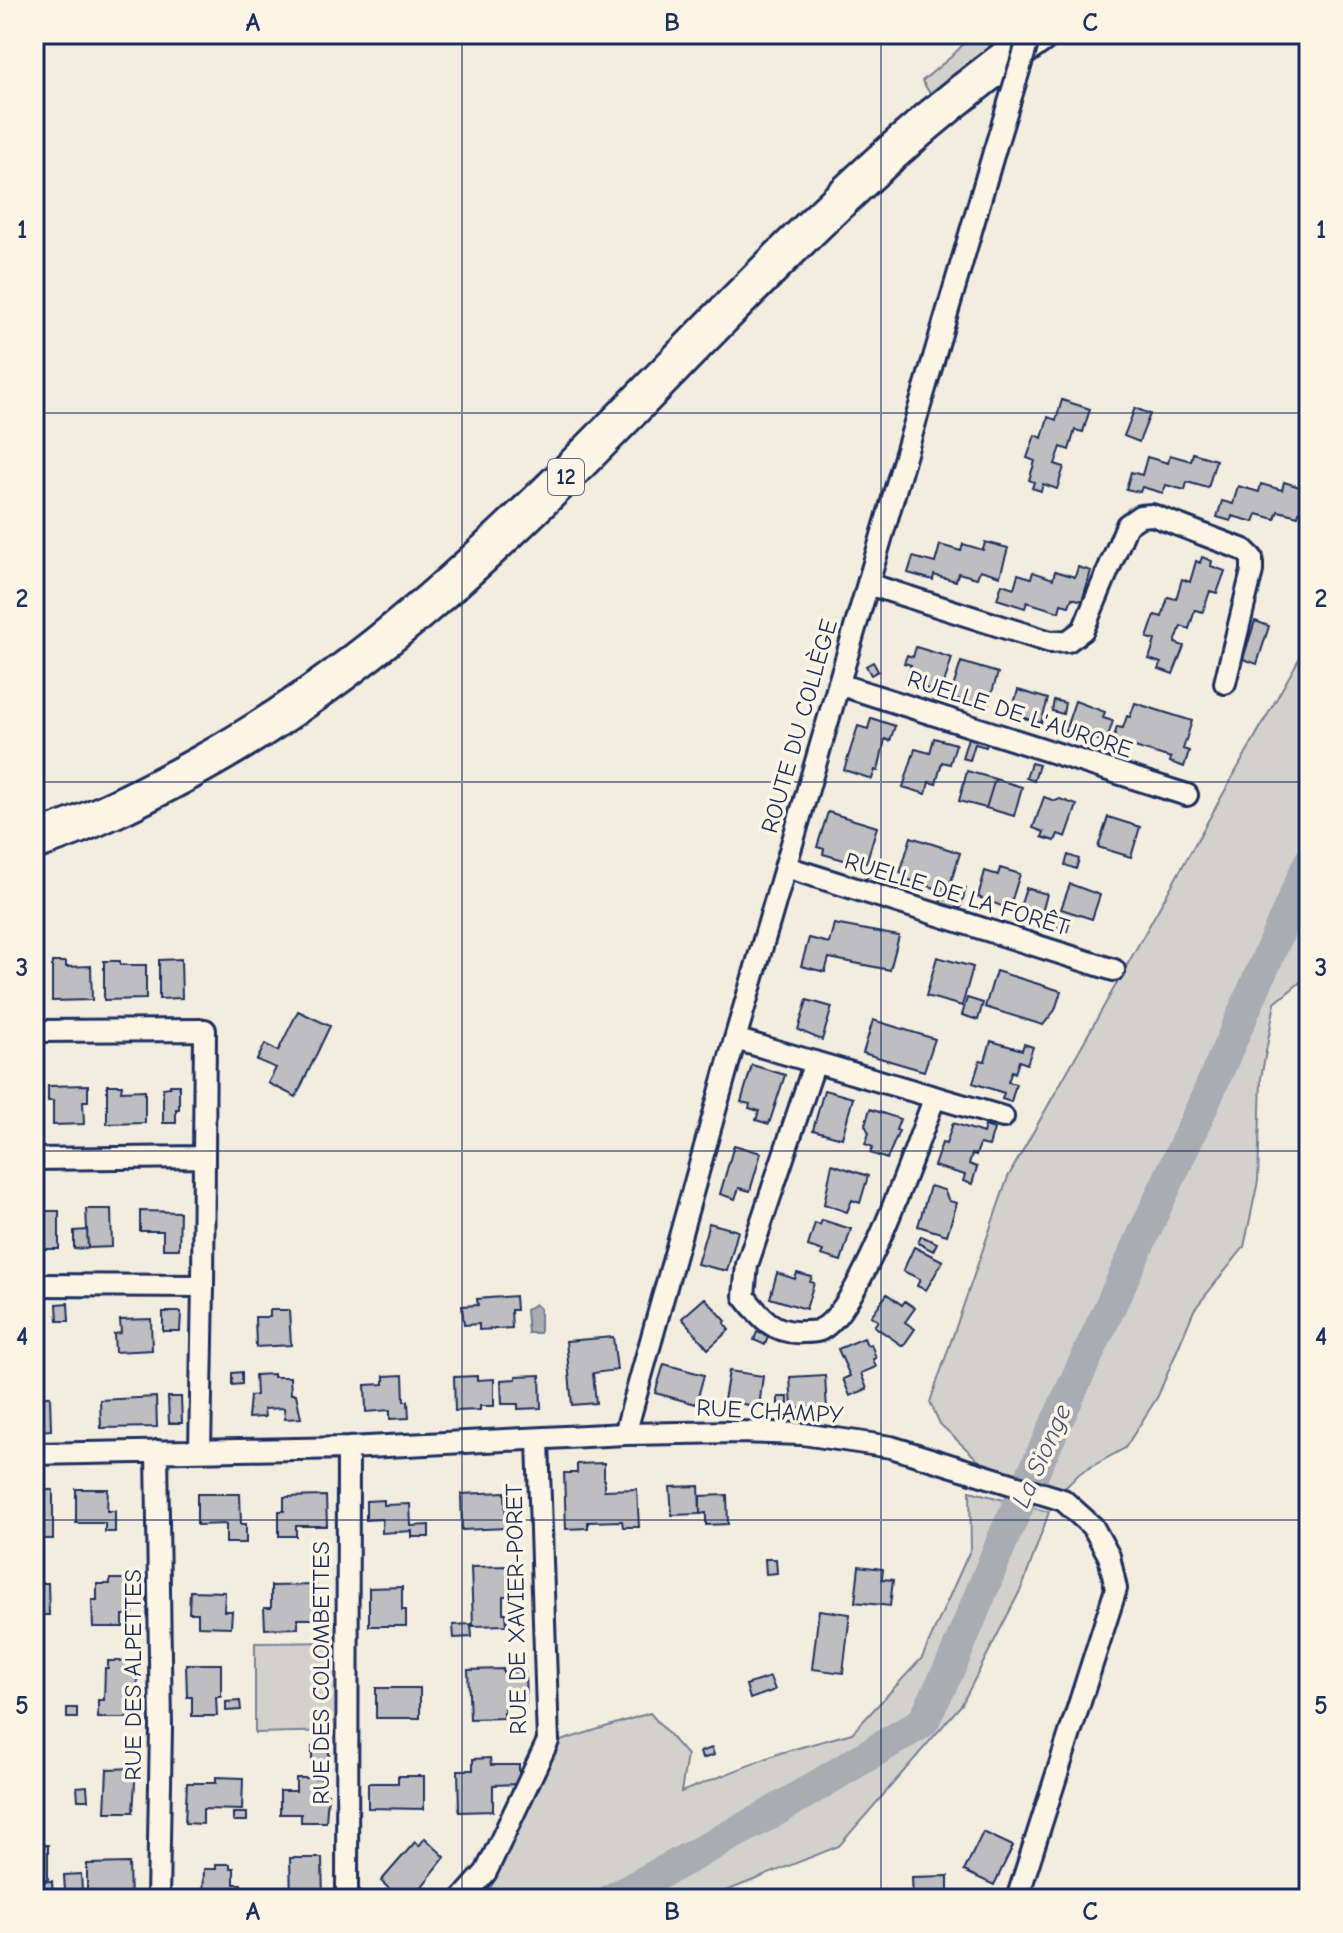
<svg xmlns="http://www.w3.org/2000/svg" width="1343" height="1933" font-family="'Comic Neue',sans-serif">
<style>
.green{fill:#d3d1cc;stroke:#778095;stroke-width:2}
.water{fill:#a9acb3;stroke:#707a91;stroke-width:2}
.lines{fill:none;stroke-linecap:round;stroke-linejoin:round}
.river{stroke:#a9acb3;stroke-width:32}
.building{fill:#bebec0;stroke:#1b2f5e;stroke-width:2}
.street-casing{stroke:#1b2f5e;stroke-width:26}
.highway-casing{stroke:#1b2f5e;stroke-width:42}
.street{stroke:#fcf5e5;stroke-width:20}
.highway{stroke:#fcf5e5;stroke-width:36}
.street-bridge-casing{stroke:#1b2f5e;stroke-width:26;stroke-linecap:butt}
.street-bridge{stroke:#fcf5e5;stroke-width:20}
.grid{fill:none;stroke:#1b2f5e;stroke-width:2;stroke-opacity:0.55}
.labels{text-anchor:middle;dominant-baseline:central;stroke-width:7;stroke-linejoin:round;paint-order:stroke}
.shield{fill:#fcf5e5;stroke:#5e6a86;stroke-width:2}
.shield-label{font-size:22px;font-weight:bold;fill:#1b2f5e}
.street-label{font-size:24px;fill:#1b2f5e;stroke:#fcf5e5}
.water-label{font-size:26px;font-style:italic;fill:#465478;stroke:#fcf5e5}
.neatline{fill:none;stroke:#1b2f5e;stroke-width:3}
.grid-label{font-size:26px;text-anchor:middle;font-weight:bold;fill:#1b2f5e}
</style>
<rect width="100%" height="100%" fill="#f3ede0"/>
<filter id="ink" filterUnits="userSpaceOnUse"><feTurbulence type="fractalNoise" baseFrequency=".0125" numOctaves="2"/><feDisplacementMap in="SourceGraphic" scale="16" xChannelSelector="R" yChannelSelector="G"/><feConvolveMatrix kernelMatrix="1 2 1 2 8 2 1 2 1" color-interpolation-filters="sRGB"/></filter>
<g filter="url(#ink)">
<path class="green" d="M973 34H1011L931 95 922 81 952 56Z
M1309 641V975L1275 1003 1261 1078 1258 1181 1244 1247 1194 1310 1158 1396 1125 1448 1080 1473 1056 1497 997 1478 940 1424 930 1402 1008 1177Z
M970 1491 1049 1512 1023 1585 962 1704 839 1846 706 1899H474L491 1887 557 1742 650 1713 687 1755 681 1792 780 1753 852 1733 922 1658 971 1548Z
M341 1642V1731L255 1733V1643Z"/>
<path class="water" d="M535 1304 540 1309V1333H528L526 1310Z"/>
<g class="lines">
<path class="river" d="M612 1899 770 1814 923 1722 953 1661 1005 1534 1203 1105 1309 863"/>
</g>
<path class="building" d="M1062 400 1090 409 1083 432 1075 430 1069 450 1061 447 1055 464 1064 467 1057 489 1043 484 1041 491 1032 488 1034 482 1029 480 1035 461 1027 458 1035 435 1042 438 1048 417 1056 420Z
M1135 408 1150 414 1139 442 1124 436Z
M1193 453 1216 460 1208 488 1187 482 1185 490 1166 485 1163 493 1142 487 1140 492 1126 489 1131 472 1142 475 1147 457 1168 463 1170 455 1191 461Z
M1284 482 1306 489 1298 516 1278 511 1275 519 1257 514 1254 522 1232 516 1231 521 1217 517 1222 501 1233 504 1238 486 1259 492 1261 484 1282 490Z
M985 542 1008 548 1000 576 980 570 977 578 958 573 956 581 934 575 933 580 908 573 913 557 935 563 940 545 961 551 963 544 983 550Z
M1202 557 1212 561 1211 566 1225 571 1217 593 1210 591 1203 612 1195 610 1189 629 1181 626 1175 643 1184 646 1173 674 1159 669 1161 663 1149 659 1155 640 1147 638 1155 615 1162 617 1168 597 1176 599 1182 579 1190 582 1196 561 1200 563Z
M1078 567 1091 571 1082 601 1072 598 1069 606 1061 604 1059 612 1027 602 1025 608 997 599 1002 584 1014 588 1018 574 1031 578 1033 572 1053 579 1055 571 1075 577Z
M1255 621 1269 626 1257 664 1243 659Z
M916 647 952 658 941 693 905 682 911 665 904 663 907 655 913 657Z
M873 662 878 671 871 675 866 666Z
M961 662 998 673 987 708 950 697Z
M1018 690 1048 699 1041 723 1011 714Z
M1054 700 1065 703 1063 714 1052 711Z
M1075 701 1105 712 1103 718 1113 721 1106 742 1065 731Z
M1135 703 1192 721 1183 749 1189 751 1184 767 1170 762 1171 758 1128 745 1127 749 1112 744 1117 727 1123 728 1127 716 1130 717Z
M871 718 895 726 890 741 885 739 878 771 875 770 872 779 844 770 858 726 868 729Z
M970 731 989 737 986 747 975 744 970 760 962 758Z
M934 738 956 744 950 764 942 762 936 784 929 782 926 794 903 787 915 749 930 753Z
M1031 763 1039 765 1034 781 1026 778Z
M967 771 995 779 986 808 959 801Z
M995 779 1022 787 1014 816 986 808Z
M1044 797 1055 801 1060 799 1077 805 1066 837 1058 834 1055 841 1042 837 1044 832 1033 828Z
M828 812 877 827 866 863 859 861 858 864 823 854 824 849 817 847Z
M1108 817 1140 827 1131 857 1098 847Z
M911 837 960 853 949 888 942 886 941 890 906 879 907 875 900 873Z
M1068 855 1079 859 1076 869 1065 865Z
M1000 868 1020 874 1009 909 978 897 985 871 998 875Z
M870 869 893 876 889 888 866 880Z
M950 883 966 888 960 909 940 903 945 887 949 888Z
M1070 884 1100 895 1092 919 1061 909Z
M1026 888 1047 894 1042 913 1020 907Z
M1060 913 1071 916 1067 931 1056 928Z
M834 924 899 936 890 970 829 958 825 972 801 966 809 938 829 943Z
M937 957 973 967 962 1006 926 996Z
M181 959 182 998 159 999V960Z
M104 961H120V965H146V999L104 1000Z
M52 962H66V967L91 966 92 1000 52 1001Z
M39 968V1000H34V970Z
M996 971 1061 991 1055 1010 1043 1025 985 1007Z
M967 998 983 1003 978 1020 962 1015Z
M807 1000 832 1007 822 1040 798 1030Z
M298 1011 330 1026 296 1097 268 1083 276 1068 257 1060 265 1044 278 1051Z
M873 1020 935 1039 924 1071 863 1053Z
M991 1041 1022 1050 1024 1044 1033 1047 1027 1064 1019 1061 1015 1073 1012 1071 1008 1082 1016 1084 1011 1102 1002 1099 1004 1093 973 1083 980 1060 985 1061Z
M752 1065 785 1075 769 1124 756 1120 759 1111 749 1108 750 1104 741 1102Z
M88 1085V1101H83L84 1124 53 1125V1101H48V1086Z
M107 1085H122L121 1091 145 1090V1123L107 1124Z
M170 1085H179V1109H176V1123H163V1088L170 1087Z
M824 1090 853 1098 842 1138 813 1130Z
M870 1109 900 1119 896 1130 899 1131 887 1159 870 1153 873 1147 865 1144 869 1133 865 1125Z
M953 1123 983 1133 985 1126 994 1129 989 1146 980 1144 976 1155 972 1154 969 1164 977 1167 972 1184 963 1181 965 1175 934 1166 942 1143 946 1144Z
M734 1145 761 1153 750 1191 739 1188 735 1199 720 1194Z
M832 1164 868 1176 860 1203 852 1200 847 1212 824 1204Z
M930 1186 944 1190 949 1201 957 1203 947 1235 918 1226Z
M86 1209H111L112 1247 88 1248Z
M34 1211H59V1249H35Z
M140 1211 180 1212 179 1249H163V1231H140Z
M822 1220 851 1229 841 1261 821 1255 823 1251 808 1246 815 1223 820 1225Z
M709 1223 738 1231 727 1271 697 1264Z
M87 1230 88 1248 74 1249V1231Z
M921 1236 937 1243 933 1251 918 1243Z
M914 1247 943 1261 926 1290 917 1286 920 1279 903 1271Z
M777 1273 795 1279 797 1273 812 1277 810 1282 814 1283 806 1309 770 1298Z
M887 1294 902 1305 905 1301 915 1308 905 1322 915 1329 903 1346 874 1326 878 1321 871 1316Z
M515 1296 516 1310H511L512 1328 479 1330V1324L464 1325 462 1306 478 1305 477 1299Z
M705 1298 726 1321 724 1323 729 1330 708 1349 682 1318Z
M68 1303 69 1321H58L57 1304Z
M270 1310H289L291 1345 256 1347 255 1317H270Z
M163 1312H181L180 1331H163Z
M151 1319 152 1350 115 1352 114 1334 121 1333 120 1320Z
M34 1322H36L37 1350H34Z
M757 1332 768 1336 765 1345 754 1340Z
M613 1337 617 1370 593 1373 596 1403 572 1405 566 1341Z
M864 1338 867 1345 871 1344 876 1358 873 1359 876 1367 861 1373 867 1389 850 1396 843 1379 850 1376 838 1349Z
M664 1364 704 1375 696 1404 655 1393Z
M729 1371 763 1376 759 1407 738 1403 737 1408 723 1406Z
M242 1372V1384L232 1385V1373Z
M273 1374V1377H290L291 1394H296L301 1418 285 1419 284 1408 264 1409 265 1417 248 1418 250 1396 256 1395 255 1375Z
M403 1375 404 1401H408L409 1418 390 1419V1410L366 1412 365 1385 384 1384V1376Z
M540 1375 541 1408 518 1409V1404H502L501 1380 516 1379V1376Z
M825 1375 827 1411 812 1412 811 1407 792 1409 790 1377Z
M477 1376V1380L494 1379V1406H480V1410L455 1411 454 1377Z
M41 1390V1396H50L51 1430 34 1431V1391Z
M156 1397 157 1427 101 1428 100 1400Z
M168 1397H181L182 1423H169Z
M778 1397H788V1404H778Z
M604 1463V1490L637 1489 639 1527H623L622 1521 588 1522V1528L566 1529 564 1473H577V1464Z
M699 1486 700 1514 672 1515 670 1487Z
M76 1489H108L107 1511H115V1532H105V1523H76Z
M34 1490H53V1539H34Z
M505 1492 506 1528 462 1530 461 1494Z
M197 1494H240L241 1524H246V1543H226V1524L197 1525Z
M727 1495 728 1524 706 1525V1513L700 1514V1496Z
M326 1496 327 1526H296V1536H279V1511H284V1497Z
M384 1500V1505L410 1504 411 1526 429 1525V1537H412V1531L382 1533V1519L366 1520V1501Z
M765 1559H776L777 1573 766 1574Z
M509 1566V1596H503V1613H506L507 1625 473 1626 471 1567Z
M859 1566 883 1569 882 1579 893 1580 890 1606 855 1602Z
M110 1579H133V1615H123V1627H93L92 1600H97V1584H110Z
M34 1583H48L49 1615H42V1623H34Z
M316 1585 317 1619H298V1628L265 1629 264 1608H271V1586Z
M402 1587V1610H406V1626H369V1588Z
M190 1591 225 1592 224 1611H232L231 1627 198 1626V1613H189Z
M819 1610 850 1614 843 1673 812 1669Z
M471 1624 472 1637 454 1638 453 1625Z
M108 1661H134V1667H138L137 1704H129V1718H98V1700H104L105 1668H108Z
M186 1664H221V1697H216L217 1716H192V1697H187Z
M503 1669V1672H525L526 1703 504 1704V1718L470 1719 468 1670Z
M34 1673H39V1704H34Z
M770 1677 775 1690 750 1699 746 1685Z
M376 1688H420V1718H376Z
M240 1701 241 1710 226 1711V1702Z
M67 1708H77V1718H67Z
M329 1746V1768H312V1747Z
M712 1748 714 1755 702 1759 700 1752Z
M490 1758 491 1765H519V1784L493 1785V1811L459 1812 458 1770H473V1759Z
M136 1768 133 1812H105L107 1769Z
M398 1776H424V1809L368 1808V1783H398Z
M216 1777 243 1778 242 1810 203 1809V1824L185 1823 187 1783H216Z
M296 1778H324L323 1794H328L326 1822H301V1814H280V1791H296Z
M87 1786 88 1800H78L77 1787Z
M233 1813H247V1821H233Z
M983 1832 1013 1846 994 1885 964 1871Z
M425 1838 445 1857 420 1889 423 1891 416 1899H400L381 1881 415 1842 419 1846Z
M34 1845H48V1879H34Z
M290 1858H322L323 1899H291Z
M129 1863 130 1899H87V1864Z
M216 1864H230V1868H234V1884H241V1899L203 1898 204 1869H216Z
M81 1874 82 1890 65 1891 64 1875Z
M948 1876V1894H951L952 1899H913L912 1877Z
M52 1881 53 1899H34V1882Z"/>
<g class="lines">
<defs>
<path id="street" d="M868 584 1050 642 1068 641 1083 630 1127 525 1140 516 1152 515 1244 550 1252 558V571L1225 683
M838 684 1187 795
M786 867 1114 970
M34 1031 205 1030 203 1286
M735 1039 1003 1117
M815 1062 747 1265 744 1296C760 1317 774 1334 802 1332 807 1332 816 1332 820 1330 862 1310 916 1144 935 1097
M34 1159 202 1157
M34 1285 203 1286 200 1450
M625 1434 735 1039 994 152
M157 1451 161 1727 158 1899
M34 1454 348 1448 625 1434 736 1432 803 1434 891 1447 1063 1500 1093 1527 1109 1556 1116 1589 1017 1899
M347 1899 348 1448
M462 1899 486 1872 548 1741 538 1440"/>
<path id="highway" d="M34 841C91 823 147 794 200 765 476 612 664 354 897 148 943 107 990 70 1040 34"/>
</defs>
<use href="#street" class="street-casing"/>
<use href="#highway" class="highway-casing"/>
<use href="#street" class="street"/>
<use href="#highway" class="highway"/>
<defs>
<path id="street-bridge" d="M994 152 1030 34"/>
</defs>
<use href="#street-bridge" class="street-bridge-casing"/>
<use href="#street-bridge" class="street-bridge"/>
</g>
</g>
<path class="grid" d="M462 34V1899M881 34V1899M34 413H1309M34 782H1309M34 1151H1309M34 1520H1309"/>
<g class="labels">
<rect class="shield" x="548" y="459" width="36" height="36" rx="6"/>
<g class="shield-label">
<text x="566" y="477">12</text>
</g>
<g class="street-label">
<text transform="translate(1020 714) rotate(18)">RUELLE DE L'AURORE</text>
<text transform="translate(799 726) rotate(-74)">ROUTE DU COLLÈGE</text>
<text transform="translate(957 894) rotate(17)">RUELLE DE LA FORÊT</text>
<text transform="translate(770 1411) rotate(3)">RUE CHAMPY</text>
<text transform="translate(516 1609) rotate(-91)">RUE DE XAVIER-PORET</text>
<text transform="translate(321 1673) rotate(-90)">RUE DES COLOMBETTES</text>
<text transform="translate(133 1675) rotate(-90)">RUE DES ALPETTES</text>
</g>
<g class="water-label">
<text transform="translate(1042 1456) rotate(-66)">La Sionge</text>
</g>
</g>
<rect width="1343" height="1933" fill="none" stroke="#fcf5e5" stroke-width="88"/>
<rect x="44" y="44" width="1255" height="1845" class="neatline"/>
<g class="grid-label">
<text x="253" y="31">A</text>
<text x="672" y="31">B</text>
<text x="1090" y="31">C</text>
<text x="22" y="238">1</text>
<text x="1321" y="238">1</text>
<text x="22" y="607">2</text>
<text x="1321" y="607">2</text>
<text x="22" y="976">3</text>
<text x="1321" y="976">3</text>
<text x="22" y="1345">4</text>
<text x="1321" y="1345">4</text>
<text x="22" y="1714">5</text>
<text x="1321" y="1714">5</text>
<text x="253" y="1920">A</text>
<text x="672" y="1920">B</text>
<text x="1090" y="1920">C</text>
</g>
</svg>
